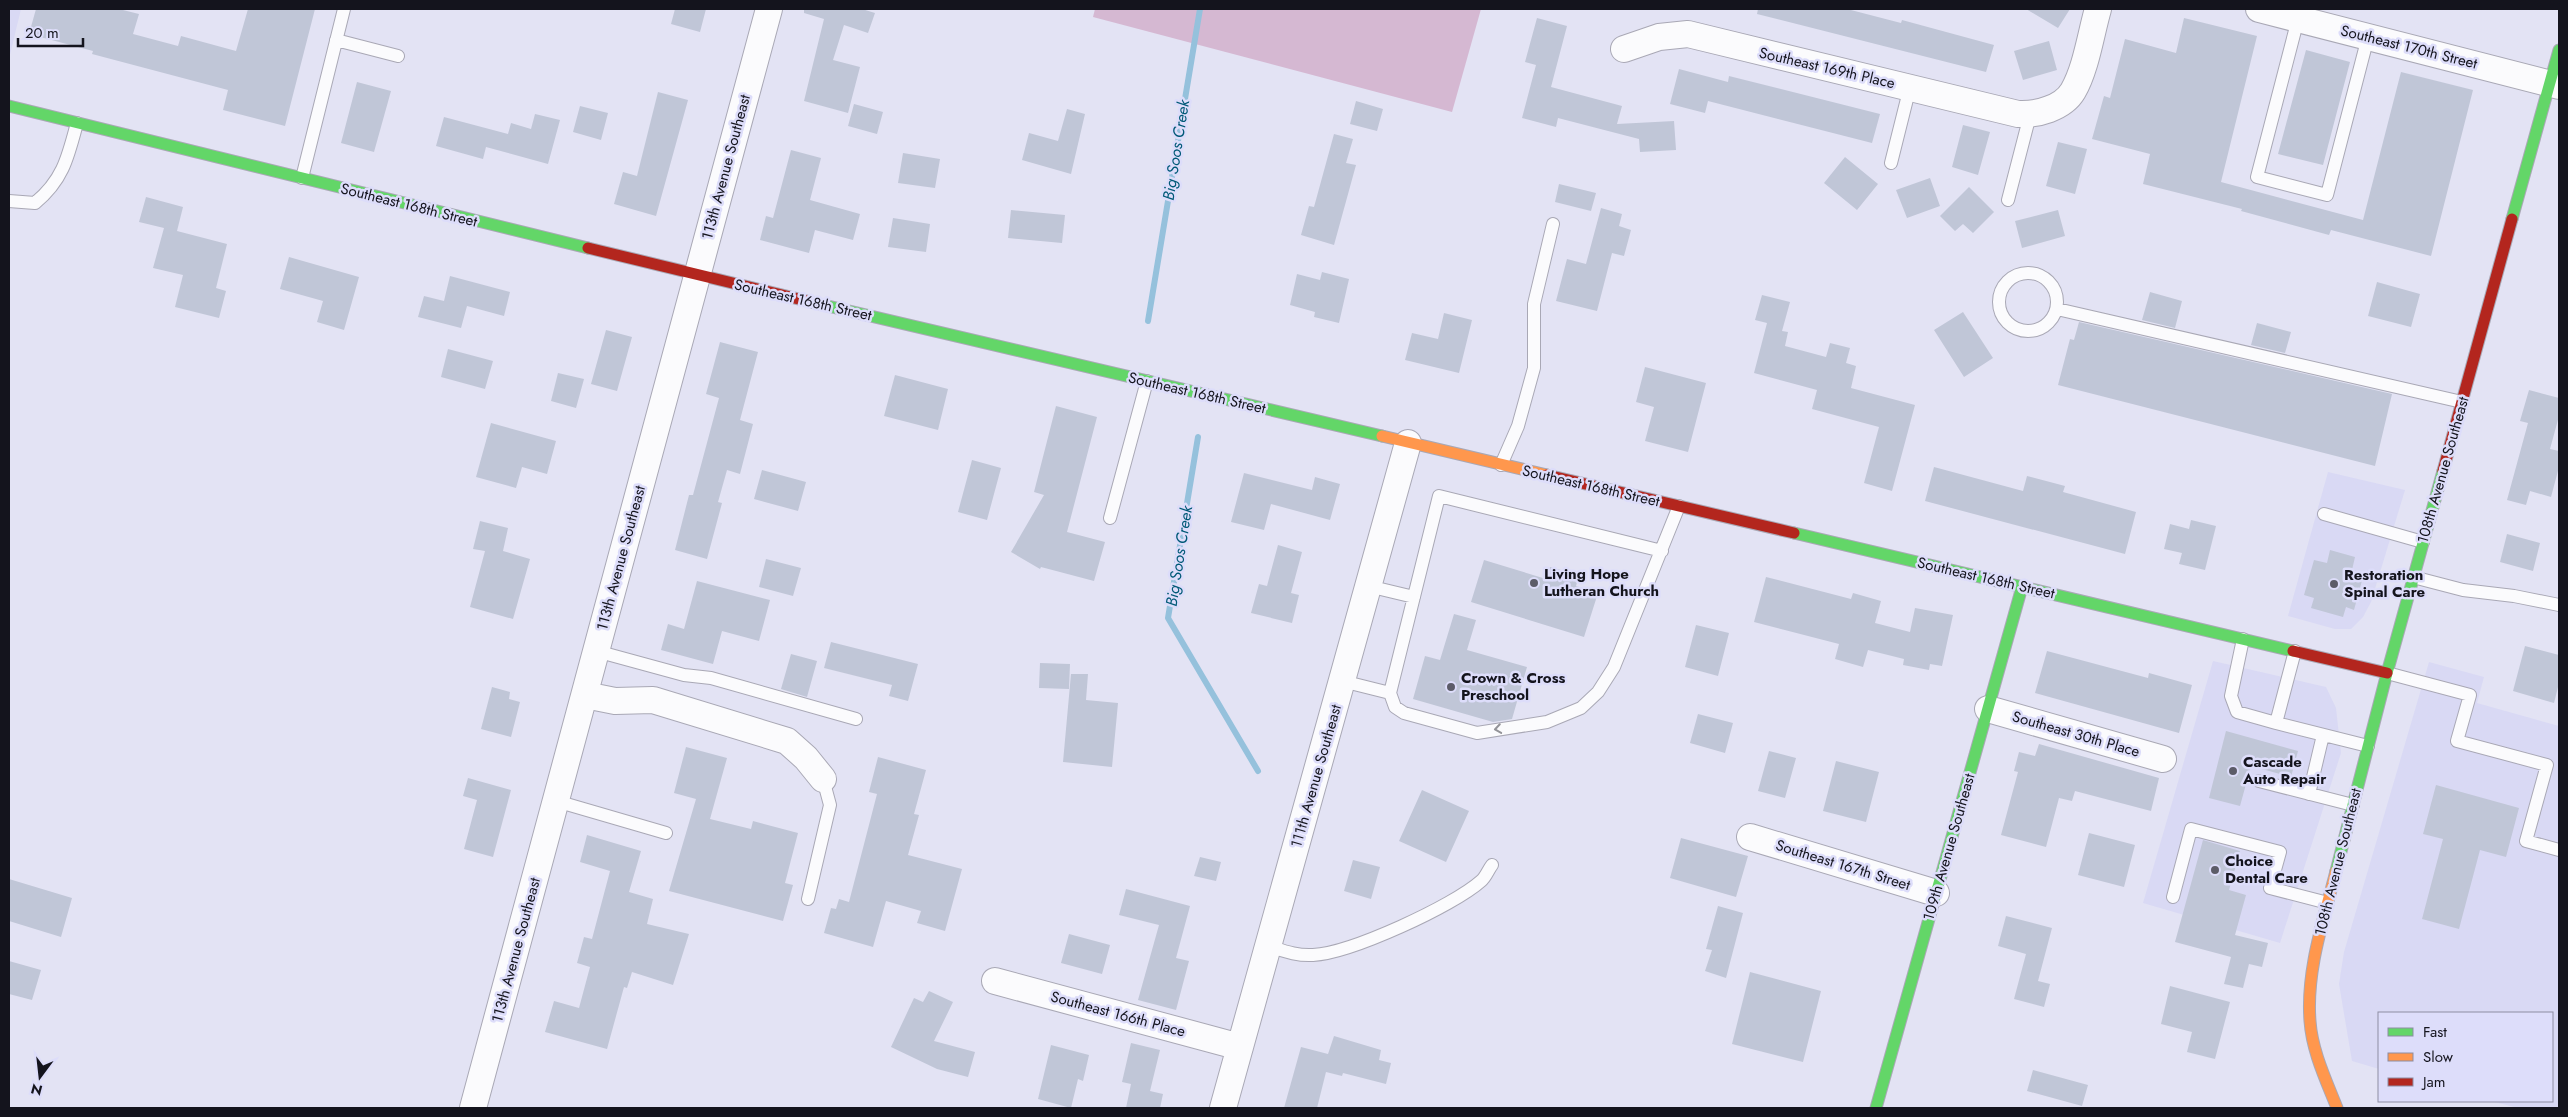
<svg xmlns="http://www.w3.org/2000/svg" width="2568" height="1117" font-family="Jost,sans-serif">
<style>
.built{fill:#d9d9f4}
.forest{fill:#d5b8d2}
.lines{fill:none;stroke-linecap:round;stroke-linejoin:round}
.stream{stroke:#95c1dc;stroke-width:6}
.building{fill:#c0c6d7}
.lane-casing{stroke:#a9a8b5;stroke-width:14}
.street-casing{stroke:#a9a8b5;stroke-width:28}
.fast-casing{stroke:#a9a8b5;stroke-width:13}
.slow-casing{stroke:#a9a8b5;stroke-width:13}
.jam-casing{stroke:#a9a8b5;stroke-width:13}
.lane{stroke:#fbfbfd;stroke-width:12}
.street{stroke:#fbfbfd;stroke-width:26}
.fast{stroke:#63d668;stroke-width:11}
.slow{stroke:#ff974d;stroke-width:11}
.jam{stroke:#b3261e;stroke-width:11}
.oneway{stroke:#939398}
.poi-dot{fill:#5c5c68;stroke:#ddddfa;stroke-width:2}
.labels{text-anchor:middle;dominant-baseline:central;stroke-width:5;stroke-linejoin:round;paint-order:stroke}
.street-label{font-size:15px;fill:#14141d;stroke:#ddddfa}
.poi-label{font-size:15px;font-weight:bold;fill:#14141d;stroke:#ddddfa;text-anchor:start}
.water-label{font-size:16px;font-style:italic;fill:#005977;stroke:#ddddfa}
</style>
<rect width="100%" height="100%" fill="#e3e3f4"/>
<path class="built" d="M9 9H21L9 59Z
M2328 472 2405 490 2371 602 2363 617 2351 629H2335L2288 616Z
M2213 661 2326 687 2336 708 2341 753 2280 943 2143 903Z
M2429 662 2484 677 2477 703 2559 726V1108H2518L2491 1101H2552V1013H2379V1069L2352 1061 2339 984 2344 952Z"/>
<path class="forest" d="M1095 9H1481L1452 112 1093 17Z"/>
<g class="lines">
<path class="stream" d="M1148 321 1200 9
M1198 437 1168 618 1258 771"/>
</g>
<path class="building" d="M36 9H119L139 14 133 34 178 46 181 36 236 51 248 9H315L285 126 223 110 228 90 92 54 93 51 29 34Z
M675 9H706L700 32 671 24Z
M804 9H862L875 13 868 33 844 25 833 60 860 67 848 113 804 101 824 19 804 13Z
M1758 9H1847L1901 23 1902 20 1994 45 1986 72 1757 14Z
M2026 9H2070L2058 28Z
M1537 18 1567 26 1551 87 1622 106 1617 124 1674 121 1676 150 1640 152 1639 139 1558 118 1556 127 1522 118 1536 65 1525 62Z
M2184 18 2257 36 2221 182 2363 220 2401 72 2473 90 2431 256 2331 230 2329 235 2241 211 2242 209 2143 184 2150 154 2092 139 2104 96 2110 98 2125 39 2176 53Z
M2049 41 2057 70 2023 80 2014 51Z
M2306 50 2350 62 2323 165 2278 154Z
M1679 69 1728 82 1729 76 1880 114 1872 143 1708 101 1705 113 1670 104Z
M357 82 391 91 374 152 341 143Z
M658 92 688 100 656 216 614 204 623 172 637 176Z
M1356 101 1383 109 1377 131 1350 124Z
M854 104 883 112 877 134 848 126Z
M580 106 608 113 601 140 573 132Z
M1067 109 1085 114 1071 174 1022 160 1029 133 1058 141Z
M535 114 560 120 548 164 486 147 483 159 436 146 444 117 508 134 511 123 531 129Z
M1963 125 1990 132 1978 175 1952 167Z
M1334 134 1353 139 1346 163 1356 165 1334 245 1301 235 1309 206 1314 207Z
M2058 142 2087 149 2075 194 2046 186Z
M791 150 821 158 810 200 860 214 853 240 815 230 809 253 760 240 766 216 773 218Z
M903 153 940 159 935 188 898 183Z
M1845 157 1878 184 1857 210 1824 183Z
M1930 178 1940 206 1907 218 1896 190Z
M1559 184 1596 193 1591 211 1555 202Z
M1969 187 1994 212 1973 233 1963 224 1955 231 1940 216Z
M146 197 183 207 177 231 227 244 216 288 226 291 219 318 175 307 183 275 153 268 164 228 139 222Z
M1601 208 1622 214 1619 226 1631 230 1624 256 1612 253 1597 311 1556 301 1567 259 1586 264Z
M1011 210 1065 215 1062 243 1008 238Z
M2058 210 2065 236 2022 248 2015 221Z
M893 218 930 224 926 252 888 247Z
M289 257 359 277 344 330 317 322 323 301 280 289Z
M1322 272 1349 279 1339 323 1314 317 1315 312 1290 305 1297 274 1320 280Z
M450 276 510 292 504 316 467 306 461 328 418 317 424 296 444 301Z
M2377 282 2420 294 2411 327 2368 316Z
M2150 292 2182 301 2175 328 2142 320Z
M1762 295 1790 302 1782 331 1788 332 1785 346 1826 357 1830 343 1850 348 1846 363 1856 366 1851 388 1915 405 1892 491 1864 483 1879 427 1812 409 1817 390 1754 373 1767 323 1755 320Z
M1963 312 1993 358 1964 377 1934 330Z
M1444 313 1472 320 1459 373 1405 360 1412 333 1438 339Z
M2079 322 2392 394 2375 466 2058 385 2070 339 2074 340Z
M2257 323 2291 332 2285 353 2251 345Z
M606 330 632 337 617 391 591 384Z
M720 342 758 352 740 420 753 424 740 474 727 470 718 502 722 503 707 559 675 550 689 495H693L719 398 706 394Z
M448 349 493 361 485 389 441 377Z
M1645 367 1706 383 1688 452 1645 441 1654 407 1636 402Z
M558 373 584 379 576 408 551 401Z
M895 375 948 389 938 430 884 416Z
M2529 390 2559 398V416L2550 449 2559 451V467L2551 497 2530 491 2526 505 2507 500 2528 423 2520 421Z
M1056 406 1097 417 1067 532 1105 542 1094 581 1041 567 1040 569 1011 552 1044 495 1034 492Z
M491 423 556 441 547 474 522 467 516 488 476 477Z
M972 460 1001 468 987 520 958 512Z
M1934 467 2023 491 2027 476 2065 486 2063 492 2136 512 2125 554 1925 501Z
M762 470 806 482 798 511 754 499Z
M1244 473 1312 490 1315 477 1340 484 1330 520 1271 504 1264 530 1231 522Z
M2191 520 2216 526 2205 570 2179 564 2182 553 2164 549 2170 524 2189 529Z
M480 521 508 528 503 551 530 559 513 619 470 607 485 551 473 549Z
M2507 534 2540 543 2533 571 2500 562Z
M1278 545 1302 552 1291 593 1299 595 1292 623 1251 613 1259 584 1267 586Z
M2330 550 2355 557 2352 570 2364 573 2354 610 2346 607 2343 617 2311 608 2314 598 2304 595 2314 560 2327 563Z
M766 559 801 568 793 596 759 587Z
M1484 560 1546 579 1550 567 1579 575 1576 586 1598 593 1584 637 1471 602Z
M1766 577 1851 599 1853 593 1881 601 1875 623 1910 632 1915 608 1953 615 1942 666 1930 664 1929 670 1903 665 1904 659 1868 650 1863 667 1835 659 1839 644 1754 622Z
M697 581 770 600 759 641 722 631 713 664 661 650 668 624 684 629Z
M1454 614 1476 620 1467 650 1527 667 1512 719 1493 722 1413 699 1425 656 1440 660Z
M1696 625 1729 633 1718 676 1685 667Z
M831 642 918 664 908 701 889 696 892 685 824 668Z
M2525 646 2559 655V683L2554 703 2513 691Z
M2047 651 2148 678 2149 673 2192 685 2179 733 2035 693Z
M791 654 817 661 807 697 781 689Z
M1040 663 1070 664 1069 689 1039 688Z
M1071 674H1088L1086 700 1118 703 1112 767 1063 762Z
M492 687 510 692 509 699 520 702 511 737 481 729Z
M1698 714 1733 723 1725 753 1690 743Z
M2226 731 2298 751 2291 777 2251 766 2240 806 2209 798Z
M2039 744 2159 778 2151 811 2075 791 2072 801 2059 798 2046 847 2001 835 2018 772 2014 771 2019 752 2035 756Z
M686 747 727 758 710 819 751 829 753 821 798 833 785 883 793 885 783 921 669 891 696 799 674 793Z
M1769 751 1796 758 1785 798 1758 791Z
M878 757 926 770 914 814 919 815 908 855 962 869 945 931 917 923 921 911 886 901 873 947 824 933 831 908 836 909 839 899 849 902 877 794 869 792Z
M1836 761 1879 772 1866 822 1823 811Z
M468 778 511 790 493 857 464 849 477 800 463 796Z
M2436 785 2519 808 2506 857 2480 850 2459 929 2422 919 2443 839 2423 834Z
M1422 790 1469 811 1446 862 1399 841Z
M2089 833 2135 845 2124 887 2078 875Z
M587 835 641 851 629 892 653 899 647 924 689 934 673 985 632 972 627 988 624 987 607 1049 545 1032 554 1001 579 1008 590 967 577 963 584 937 592 939 610 871 580 862Z
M1681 838 1748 856 1736 897 1670 878Z
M2203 840 2240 851 2229 890 2246 895 2235 935 2268 943 2262 967 2249 964 2243 988 2224 984 2231 957 2175 942Z
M1200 857 1221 862 1216 881 1194 876Z
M1353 860 1380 867 1371 899 1344 891Z
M9 879 72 898 61 937 9 921Z
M1126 889 1190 906 1176 958 1189 961 1176 1010 1138 1000 1159 925 1119 915Z
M1718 906 1743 913 1726 978 1705 971 1712 950 1706 949Z
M2006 916 2052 928 2038 981 2050 984 2044 1007 2014 999 2026 954 1998 946Z
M1069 934 1110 945 1102 974 1061 963Z
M9 961 41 970 32 1000 9 994Z
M1750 972 1821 991 1803 1062 1732 1044Z
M2170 986 2230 1002 2215 1059 2187 1052 2192 1032 2161 1024Z
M929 991 953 1002 934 1041 975 1052 968 1077 937 1069 891 1047 914 998 923 1002Z
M1334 1036 1381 1050 1379 1060 1391 1063 1386 1084 1343 1073 1342 1076 1326 1072 1317 1108H1284L1301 1047 1328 1054Z
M1131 1043 1160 1050 1150 1091 1163 1094 1160 1108H1126L1131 1084 1122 1082Z
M1051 1045 1089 1055 1083 1081 1078 1079 1071 1108 1038 1099Z
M2033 1070 2088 1085 2082 1106 2027 1091Z"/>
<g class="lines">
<defs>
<path id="lane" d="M2298 19 2257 177 2327 195 2368 37
M336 40 398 56
M1891 163 1910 87
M302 178 344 9
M2008 200 2030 115
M9 201 35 203C63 180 68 157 77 123
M1999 302a29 29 0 1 1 58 0a29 29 0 1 1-58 0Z
M2057 309 2462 402
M1501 465 1518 426 1534 368V304L1553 224
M2324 514 2423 542
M1110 518 1147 381
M2413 577 2463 590 2514 596 2559 605
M1368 586 1414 597
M2243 639 2231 696 2237 712 2276 723
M596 651 684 675 711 678 856 719
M2295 651 2276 723 2368 746
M2387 673 2470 695 2457 741 2547 765 2526 841 2559 850
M1342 681 1390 693 1439 496 1662 551
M1390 693 1395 707 1404 713 1477 733 1547 722 1581 708 1598 692 1614 667 1679 506
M2259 781 2353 805
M2309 794 2323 735
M556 801 666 833
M2173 897 2191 829 2280 852 2270 888 2328 903
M808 899 830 805 823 779
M1268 946C1284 951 1297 956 1313 955 1351 953 1453 906 1481 881 1486 877 1488 870 1492 865"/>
<path id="street" d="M2259 9 2559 86
M1624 49 1659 37 1688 34 2018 114C2037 115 2063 108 2073 91 2086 69 2091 33 2098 9
M585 695 615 701 653 700 787 741 806 758 823 779
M1988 709 2163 759
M1750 837 1936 893
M995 981 1240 1047
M473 1108 769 9
M1223 1108 1408 443"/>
<path id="fast" d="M9 106 588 248
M2512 219 2559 50
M815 303 1382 436
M1794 533 2293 651
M2336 871 2387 673 2443 471
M1876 1108 2022 587"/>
<path id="slow" d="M1382 436 1547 475
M2336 871C2324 919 2306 970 2310 1021 2312 1051 2326 1080 2337 1108"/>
<path id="jam" d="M588 248 815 303
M2443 471 2512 219
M1547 475 1794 533
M2293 651 2387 673"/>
</defs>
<use href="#lane" class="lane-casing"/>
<use href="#street" class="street-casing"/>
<use href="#fast" class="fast-casing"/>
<use href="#slow" class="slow-casing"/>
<use href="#jam" class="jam-casing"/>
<use href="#lane" class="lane"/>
<use href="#street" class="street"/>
<use href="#fast" class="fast"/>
<use href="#slow" class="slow"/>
<use href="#jam" class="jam"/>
</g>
<defs><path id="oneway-chevron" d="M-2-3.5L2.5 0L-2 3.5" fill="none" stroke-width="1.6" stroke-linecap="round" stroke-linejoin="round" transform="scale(1.25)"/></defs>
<use class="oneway" href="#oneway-chevron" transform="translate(1498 729) rotate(171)"/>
<g class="poi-dot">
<circle cx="1534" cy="583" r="5"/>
<circle cx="2334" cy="584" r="5"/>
<circle cx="1451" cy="687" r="5"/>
<circle cx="2233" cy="771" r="5"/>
<circle cx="2215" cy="870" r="5"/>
</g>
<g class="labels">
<g class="street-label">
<text transform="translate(2409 47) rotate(14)">Southeast 170th Street</text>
<text transform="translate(1827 68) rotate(13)">Southeast 169th Place</text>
<text transform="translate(726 167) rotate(-75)">113th Avenue Southeast</text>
<text transform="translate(409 205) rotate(14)">Southeast 168th Street</text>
<text transform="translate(803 300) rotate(13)">Southeast 168th Street</text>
<text transform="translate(1197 393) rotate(13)">Southeast 168th Street</text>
<text transform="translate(2443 470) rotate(-74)">108th Avenue Southeast</text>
<text transform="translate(1591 486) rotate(13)">Southeast 168th Street</text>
<text transform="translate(621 558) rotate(-75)">113th Avenue Southeast</text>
<text transform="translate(1986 578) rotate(13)">Southeast 168th Street</text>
<text transform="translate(2076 734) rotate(16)">Southeast 30th Place</text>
<text transform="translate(1316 776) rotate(-74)">111th Avenue Southeast</text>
<text transform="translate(1949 847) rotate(-74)">109th Avenue Southeast</text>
<text transform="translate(2338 862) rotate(-76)">108th Avenue Southeast</text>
<text transform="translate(1843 865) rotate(17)">Southeast 167th Street</text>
<text transform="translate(516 950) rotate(-75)">113th Avenue Southeast</text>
<text transform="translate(1118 1014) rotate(15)">Southeast 166th Place</text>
</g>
<g class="poi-label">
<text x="1544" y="574">Living Hope<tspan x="1544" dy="17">Lutheran Church</tspan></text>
<text x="2344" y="575">Restoration<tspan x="2344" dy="17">Spinal Care</tspan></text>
<text x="1461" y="678">Crown &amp; Cross<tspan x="1461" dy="17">Preschool</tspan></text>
<text x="2243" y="762">Cascade<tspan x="2243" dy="17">Auto Repair</tspan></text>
<text x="2225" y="861">Choice<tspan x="2225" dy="17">Dental Care</tspan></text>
</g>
<g class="water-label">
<text transform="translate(1176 150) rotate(-81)">Big Soos Creek</text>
<text transform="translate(1179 556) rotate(-81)">Big Soos Creek</text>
</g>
</g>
<rect width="2568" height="1117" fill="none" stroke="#14141d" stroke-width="20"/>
<rect x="2378" y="1012" width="175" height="90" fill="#ddddfa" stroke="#8d8da2"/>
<rect x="2388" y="1028" width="25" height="8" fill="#63d668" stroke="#8d8da2"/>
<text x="2423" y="1037" font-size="15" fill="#14141d">Fast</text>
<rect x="2388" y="1053" width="25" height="8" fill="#ff974d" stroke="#8d8da2"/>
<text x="2423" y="1062" font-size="15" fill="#14141d">Slow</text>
<rect x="2388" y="1078" width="25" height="8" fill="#b3261e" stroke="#8d8da2"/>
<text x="2423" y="1087" font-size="15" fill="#14141d">Jam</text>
<g transform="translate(40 1077) rotate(195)" stroke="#ddddfa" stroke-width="4" paint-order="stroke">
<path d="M0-4L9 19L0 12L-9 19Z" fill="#14141d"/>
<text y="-8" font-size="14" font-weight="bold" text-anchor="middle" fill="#14141d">N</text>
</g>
<path d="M18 38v8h65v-8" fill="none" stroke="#14141d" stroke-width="2.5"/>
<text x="25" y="38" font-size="15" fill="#14141d" stroke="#ddddfa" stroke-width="4" paint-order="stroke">20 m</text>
</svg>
